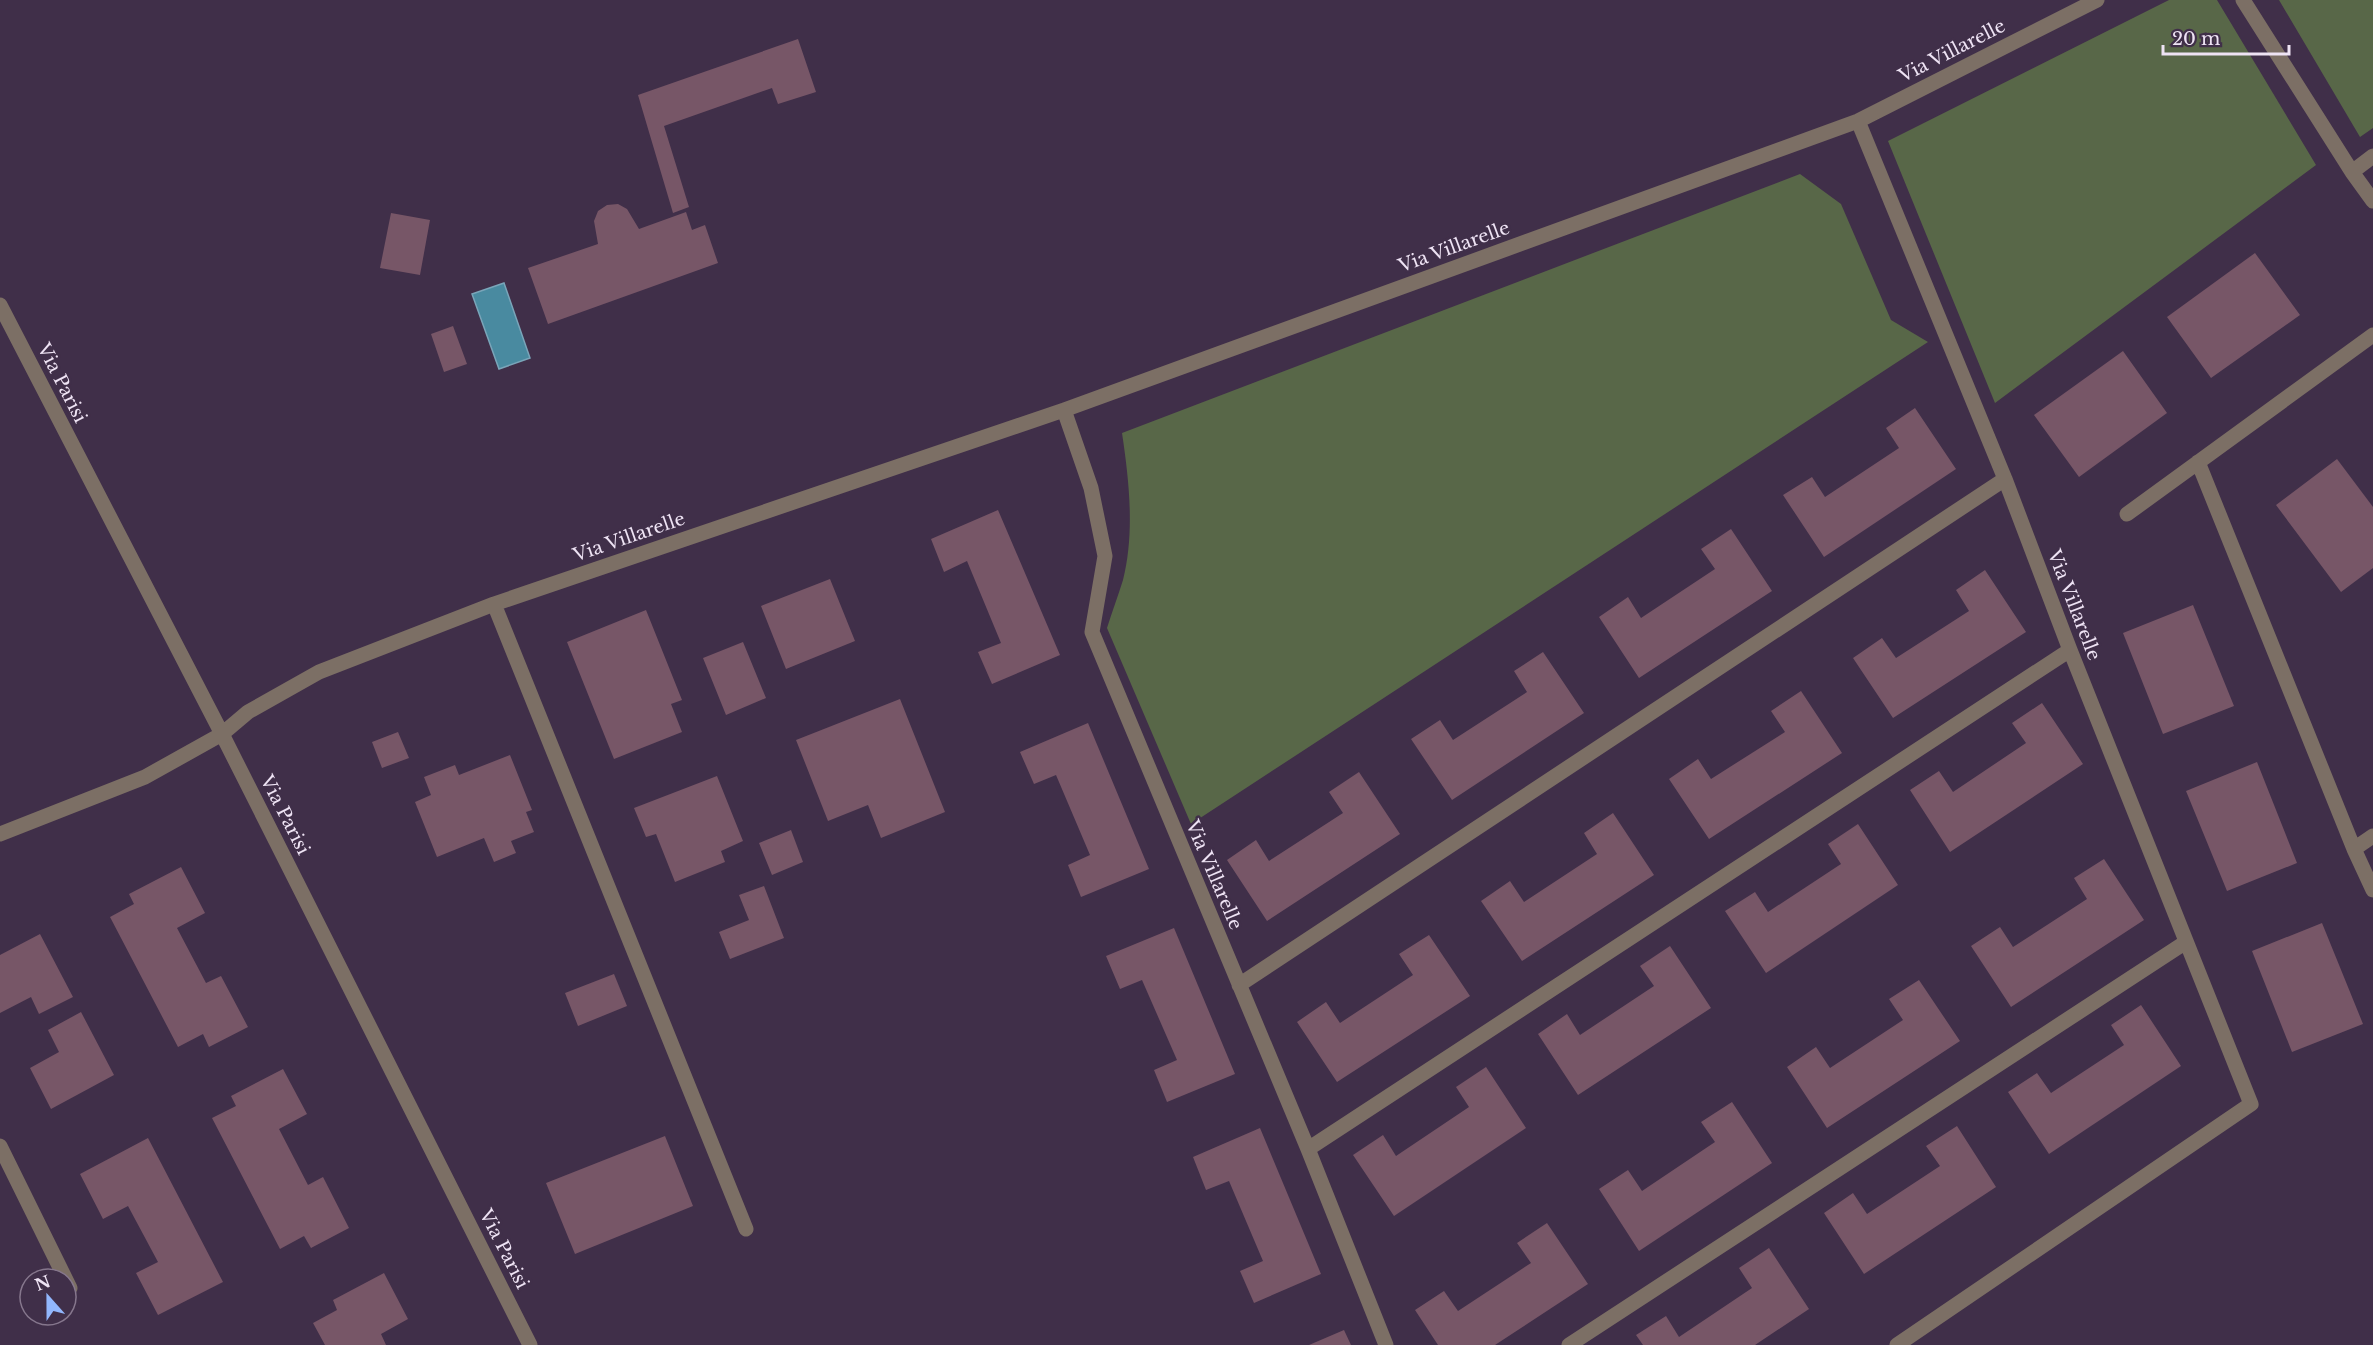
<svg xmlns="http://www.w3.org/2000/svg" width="2373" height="1345" font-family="'Libre Baskerville',serif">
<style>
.green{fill:#586748}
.water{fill:#498aa0;stroke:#7aa5b9;stroke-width:1.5}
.building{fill:#775667}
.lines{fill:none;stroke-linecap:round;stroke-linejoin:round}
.minor{stroke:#7c6f65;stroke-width:15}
.labels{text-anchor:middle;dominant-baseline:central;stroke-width:5;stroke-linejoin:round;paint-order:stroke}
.street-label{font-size:18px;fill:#eee3f4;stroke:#402f49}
</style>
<rect width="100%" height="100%" fill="#402f49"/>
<path class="green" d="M2169 0H2217L2316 165 1995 403 1888 141Z
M2279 0H2373V128L2360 137Z
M1800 174 1841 204 1891 320 1928 342 1191 824 1107 628C1112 612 1118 596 1123 580 1135 532 1129 480 1122 433Z"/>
<path class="water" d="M504 283 530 358 499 369 472 294Z"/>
<path class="building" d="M798 39 816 92 778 104 772 88 664 126 689 207 673 213 638 95Z
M618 204 627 209 639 229 686 212 692 230 705 225 718 263 548 324 528 268 598 244 594 221 598 211 607 205Z
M391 213 430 220 420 275 380 268Z
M2255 253 2300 315 2211 378 2167 317Z
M453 326 467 364 444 372 431 334Z
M2123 351 2167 413 2079 477 2034 415Z
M1915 408 1956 469 1824 557 1783 495 1812 477 1825 497 1899 448 1886 428Z
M2337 459 2373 507V568L2341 592 2276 505Z
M998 510 1060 655 992 684 978 652 1001 643 967 561 944 572 931 539Z
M1731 529 1772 591 1639 678 1599 617 1628 597 1641 618 1715 569 1701 549Z
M1985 570 2026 632 1893 718 1853 658 1882 638 1896 658 1969 611 1956 590Z
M830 579 855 641 786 669 761 606Z
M2193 605 2234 706 2163 734 2123 633Z
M646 610 682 700 671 704 682 732 614 759 567 642Z
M743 642 766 698 726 715 703 658Z
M1543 652 1584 713 1452 800 1411 739 1440 720 1453 740 1527 692 1514 671Z
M1801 691 1842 753 1709 839 1669 779 1698 759 1711 779 1785 732 1771 711Z
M900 699 945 812 881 838 868 805 828 821 796 740Z
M2042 703 2083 764 1950 852 1910 790 1939 771 1953 792 2026 743 2012 723Z
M1088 723 1149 869 1081 897 1068 865 1090 855 1056 775 1034 784 1020 752Z
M398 732 409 758 382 768 372 742Z
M510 755 532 810 526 812 534 832 511 841 516 853 494 862 484 838 437 857 415 802 431 795 424 777 455 765 459 775Z
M2257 762 2297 863 2227 891 2186 791Z
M1359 772 1400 834 1267 921 1227 860 1256 840 1269 861 1343 813 1329 792Z
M717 776 743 841 721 851 725 862 675 882 656 834 646 837 634 808Z
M1613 813 1654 875 1522 961 1481 901 1510 881 1524 902 1597 854 1584 833Z
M1858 824 1898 885 1766 973 1725 911 1755 892 1768 912 1841 864 1828 844Z
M791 830 803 862 772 875 759 843Z
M2104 859 2144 920 2011 1007 1971 946 2000 927 2013 947 2087 899 2074 878Z
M181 867 205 913 177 928 206 983 221 976 248 1027 209 1047 203 1034 178 1047 110 917 134 904 129 894Z
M764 886 784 938 730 959 719 932 749 920 739 895Z
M2322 923 2363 1024 2292 1052 2252 951Z
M1174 928 1235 1074 1167 1102 1154 1070 1177 1060 1142 980 1120 989 1106 956Z
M40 934 73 997 39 1014 31 997 0 1013V955Z
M1429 935 1470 996 1337 1082 1297 1022 1326 1002 1340 1023 1413 975 1399 954Z
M1670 946 1711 1008 1578 1095 1538 1034 1567 1014 1580 1035 1654 986 1640 966Z
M614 974 627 1006 578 1026 565 993Z
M1919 980 1960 1041 1827 1128 1787 1067 1816 1047 1830 1068 1903 1020 1889 999Z
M2141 1005 2181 1066 2049 1154 2008 1092 2037 1073 2051 1093 2124 1045 2111 1025Z
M81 1012 114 1075 51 1109 30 1068 59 1052 48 1030Z
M1486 1067 1526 1128 1394 1216 1353 1155 1383 1135 1396 1156 1469 1107 1456 1087Z
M283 1069 307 1114 279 1129 308 1185 323 1177 349 1228 311 1248 304 1236 280 1249 212 1118 236 1106 231 1096Z
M1732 1102 1772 1163 1639 1251 1599 1189 1628 1170 1642 1191 1715 1142 1701 1122Z
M1957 1126 1996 1187 1864 1274 1824 1213 1853 1193 1867 1214 1940 1166 1926 1146Z
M1260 1128 1321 1274 1254 1303 1240 1271 1263 1261 1229 1181 1206 1190 1193 1157Z
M665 1136 693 1206 575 1254 546 1183Z
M148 1138 223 1282 158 1315 136 1273 158 1262 128 1206 103 1219 80 1174Z
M1547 1223 1588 1284 1495 1345H1438L1415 1310 1444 1291 1458 1311 1531 1263 1517 1243Z
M1769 1248 1809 1309 1755 1345H1643L1636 1335 1666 1316 1679 1337 1752 1288 1739 1268Z
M384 1273 408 1319 381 1334 386 1345H325L313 1323 337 1310 333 1300Z
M1344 1330 1351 1345H1309Z"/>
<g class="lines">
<path class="minor" d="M2243 0 2352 172 2373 201
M1858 121 2005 479 2070 650 2251 1104 1897 1345
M2352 172 2373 156
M0 305 222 734 530 1345
M1064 410 1091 488 1105 556 1092 632 1308 1149 1386 1345
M2198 462 2354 849 2373 890
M2127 514 2373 335
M494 604 746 1229
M0 834 145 777 222 734 248 712 319 672 494 604 1064 410 1858 121 2097 0
M2354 849 2373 836
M1239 985 2005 479
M0 1146 70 1288
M1308 1149 2070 650
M1569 1345 2186 942"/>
</g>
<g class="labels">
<g class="street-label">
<text transform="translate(1952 51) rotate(-27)">Via Villarelle</text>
<text transform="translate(1454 247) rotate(-20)">Via Villarelle</text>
<text transform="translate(62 383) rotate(63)">Via Parisi</text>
<text transform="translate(629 537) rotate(-19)">Via Villarelle</text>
<text transform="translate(2074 605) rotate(69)">Via Villarelle</text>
<text transform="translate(285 815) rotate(63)">Via Parisi</text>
<text transform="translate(1214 875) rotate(67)">Via Villarelle</text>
<text transform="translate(504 1249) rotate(63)">Via Parisi</text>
</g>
</g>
<g transform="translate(48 1297) rotate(339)"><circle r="28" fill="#402f49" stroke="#86778d" stroke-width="1.5"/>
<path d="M0-4.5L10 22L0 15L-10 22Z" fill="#92b7fd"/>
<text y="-9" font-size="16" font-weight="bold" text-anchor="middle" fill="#eee3f4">N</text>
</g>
<path d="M2163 45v9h126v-9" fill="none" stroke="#eee3f4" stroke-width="3"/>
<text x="2172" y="45" font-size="18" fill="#eee3f4" stroke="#402f49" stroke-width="4.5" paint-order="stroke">20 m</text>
</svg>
